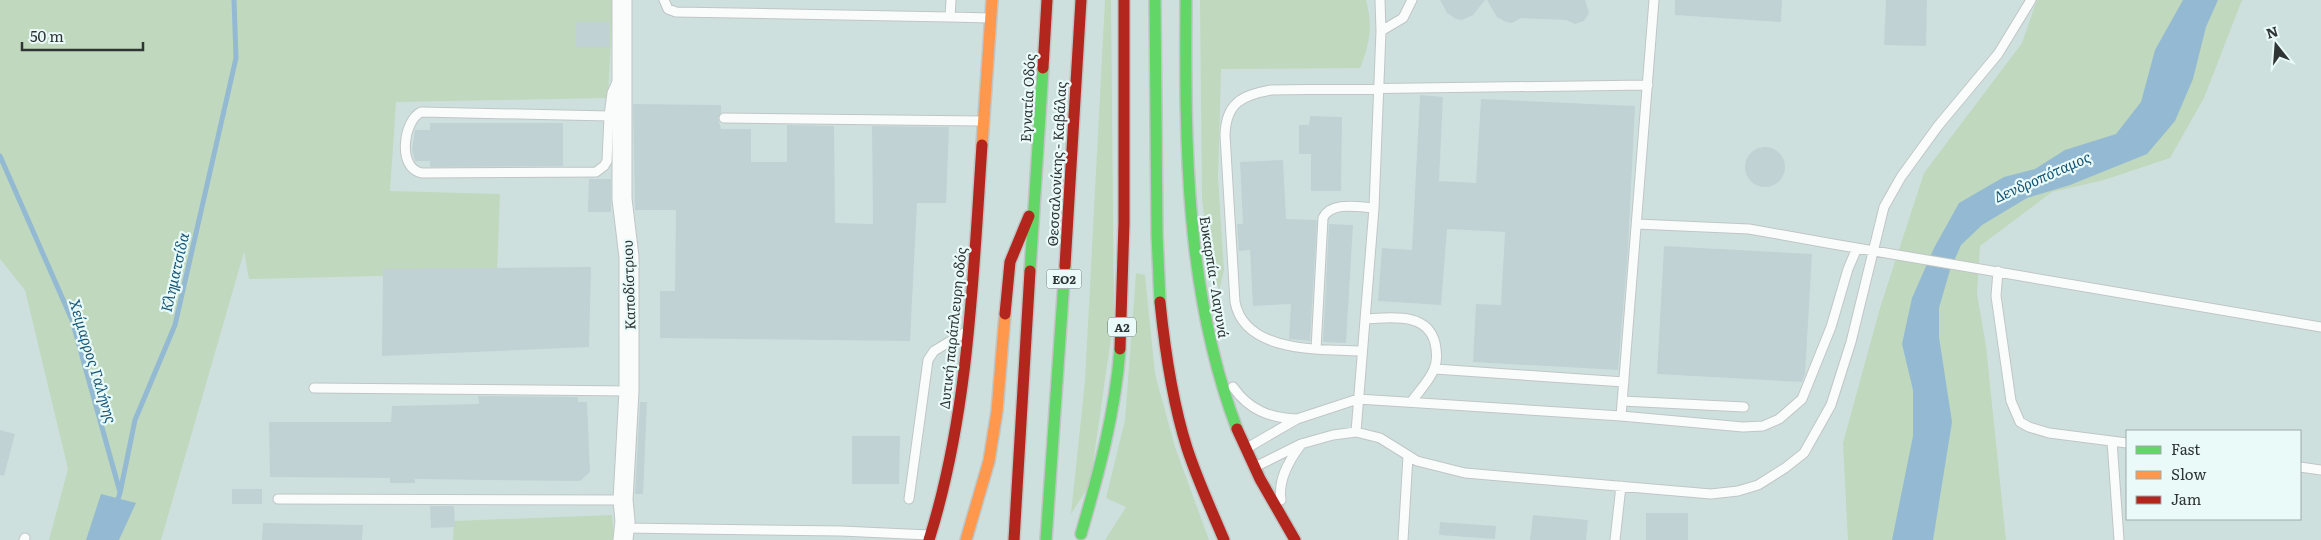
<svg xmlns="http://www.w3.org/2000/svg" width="2321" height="540" font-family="Literata,serif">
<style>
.built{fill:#cee0de;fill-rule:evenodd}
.green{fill:#c0d8be}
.water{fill:#93bad2}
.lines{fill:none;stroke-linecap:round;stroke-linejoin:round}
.stream{stroke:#93bad2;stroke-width:5}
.building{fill:#c1d2d5}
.lane-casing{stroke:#bfc6c5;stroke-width:11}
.street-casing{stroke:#bfc6c5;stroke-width:21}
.fast-casing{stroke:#bfc6c5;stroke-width:14}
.slow-casing{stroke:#bfc6c5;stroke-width:14}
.jam-casing{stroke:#bfc6c5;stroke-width:14}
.lane{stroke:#fafcfb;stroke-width:9}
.street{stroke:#fafcfb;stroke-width:19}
.fast{stroke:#63d668;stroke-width:11}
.slow{stroke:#ff974d;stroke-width:11}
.jam{stroke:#b3261e;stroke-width:11}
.labels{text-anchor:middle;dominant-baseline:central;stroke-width:4.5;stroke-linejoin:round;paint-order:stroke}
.shield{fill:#e9faf8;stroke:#677070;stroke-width:1}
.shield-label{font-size:12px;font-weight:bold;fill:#2f3535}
.street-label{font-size:14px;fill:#2f3535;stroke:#e9faf8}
.water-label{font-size:15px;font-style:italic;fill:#155577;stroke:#e9faf8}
</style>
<rect width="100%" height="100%" fill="#e0e8e7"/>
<path class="built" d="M0 0H2321V540H0ZM2127 431H2300V519H2127Z"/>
<path class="green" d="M0 0H613L608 98 396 102 390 191 500 194 497 273 249 279 244 252 161 540H49L68 469 25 290 0 259Z
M1105 0H1111L1114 317 1090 484 1071 514 1085 381Z
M1200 0H1366C1373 25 1370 44 1360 68L1221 69 1218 178 1224 270 1219 291 1208 249 1202 198Z
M2037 0H2242L2204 98 2170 158 2104 180 2052 192 1980 246 1977 294 1986 346 2006 540H1848L1843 443 1880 308 1924 173 2022 43Z
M1136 273 1145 275 1155 374 1175 447 1209 540H1105L1126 507 1106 498 1125 420Z
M612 515 614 540H453L454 521Z"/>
<path class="water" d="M2183 0H2218L2206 27 2193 79 2175 121 2147 154 2070 185 2027 198 1982 225 1961 245 1950 270 1939 308V337L1952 422 1933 540H1892L1913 436V390L1902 344 1912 298 1934 248 1959 203 2004 177 2035 169 2065 150 2116 134 2141 102 2155 50Z
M101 494 136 503 119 540H86Z"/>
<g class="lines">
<path class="stream" d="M0 156 72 320 120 492
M116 505 120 493 135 420 175 325 236 58 234 0"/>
</g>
<path class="building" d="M1440 0H1485L1473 15 1462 20 1456 19 1447 13Z
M1487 0H1585L1589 13 1584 21 1575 24 1566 20 1521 18 1512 23 1506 22 1497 17Z
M1675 0H1782L1781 22 1675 15Z
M1886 0H1927L1926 46 1884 45Z
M576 22H609V47H576Z
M1420 95 1443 97 1439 181 1476 183 1481 99 1635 106 1628 250 1618 370 1473 362 1476 304 1501 305 1505 232 1447 229 1441 305 1378 301 1382 248 1412 250Z
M633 104 721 105V113L718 118 721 129H751V162H787V125L834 126 835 223 873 224 872 126 949 127 946 203H917L910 341 660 338V291H675L676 210H635Z
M1310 116 1342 117 1341 191H1311V154H1299V125H1309Z
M430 123H563V166L430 167V161H415L412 150 415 130H430Z
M1745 167a20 20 0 1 1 40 0a20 20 0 1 1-40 0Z
M1283 160 1286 219 1317 220 1310 341 1289 339 1291 304 1253 306 1250 250 1239 251 1237 224H1243L1240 162Z
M589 179H611V212H588Z
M1329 224 1353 225 1346 343 1323 342Z
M1664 246 1812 254 1805 374 1802 382 1657 374Z
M591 267 589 347 382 356 383 269Z
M478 396 578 397V402H587L590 472 580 481 415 479V483H390V478L270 477 269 422H391L392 406 479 404Z
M640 402H647L643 494H635Z
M0 430 15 434 4 476 0 475Z
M852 436H900L899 484H852Z
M232 489H262V504H232Z
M430 506H454L455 527 431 528Z
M1646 513H1688V540H1646Z
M1533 515 1588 520 1586 540H1530Z
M1440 522 1496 526 1495 539 1439 535Z
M263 523 363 525 362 540H262Z"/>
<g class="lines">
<defs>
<path id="lane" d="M664 0 668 9 676 12 950 17 951 0
M950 17 990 18
M1381 31 1403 18 1412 0
M609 116 607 161 604 166 596 172 422 173C397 169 403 121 421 112L609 116 612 93 618 80
M724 118 981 121
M1637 224 1749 229 1833 244 2321 327
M1998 271 1996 296 2011 401 2020 422 2029 427 2049 433 2127 443
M1365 319C1389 318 1427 311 1435 343 1437 352 1438 360 1434 369 1430 380 1419 391 1412 401
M1316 349 1323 218C1331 201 1358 207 1374 208
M1362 351C1322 349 1245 354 1235 302L1225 135C1226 103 1242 95 1271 90L1648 85
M1435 369 1624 382
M1233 387C1249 410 1270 418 1297 419
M314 388 629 391
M1622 401 1744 407
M1621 416 1654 0
M1356 432 1374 208 1381 31 1380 0
M2112 441 2119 540
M1247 448 1297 419 1358 399 1621 416 1743 427 1763 426 1779 419 1802 399 1831 327 1848 269 1857 248
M1257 466 1301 444 1333 435 1356 432 1380 438 1417 461 1465 473 1711 494 1738 491 1758 485 1785 468 1804 453 1831 405 1851 342 1884 207 1901 177 1938 126 1998 54 2031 0
M2300 467 2321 470
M278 499 623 500
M909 499 928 360 934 351 964 333
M1281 500C1278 480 1288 462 1300 446
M624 528 841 531 929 535
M24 540 25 538
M1403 540 1408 456
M1615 540 1621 486"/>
<path id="street" d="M622 0V199L629 257V391L623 500 625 521 623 540"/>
<path id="fast" d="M1155 0 1157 234 1160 302
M1186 0C1185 145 1185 292 1237 429
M1030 271 1043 68
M1081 534C1099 472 1115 414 1120 349
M1046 540 1065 266"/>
<path id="slow" d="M982 145 992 0
M966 540 989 461 997 411 1005 314"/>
<path id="jam" d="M1043 68 1047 0
M1065 266 1081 0
M1160 302C1165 351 1172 401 1187 448 1197 479 1211 509 1224 540
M1005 314 1010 262 1029 216
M1120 349 1124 223V0
M1237 429 1260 479 1295 540
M929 540C969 412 973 278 982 145
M1014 540 1030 271"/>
</defs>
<use href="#lane" class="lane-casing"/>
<use href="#street" class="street-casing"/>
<use href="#fast" class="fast-casing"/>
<use href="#slow" class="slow-casing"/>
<use href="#jam" class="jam-casing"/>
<use href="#lane" class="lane"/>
<use href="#street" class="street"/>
<use href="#fast" class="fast"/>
<use href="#slow" class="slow"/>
<use href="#jam" class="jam"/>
</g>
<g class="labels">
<g class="shield">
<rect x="1046.5" y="269.5" width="35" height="19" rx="4"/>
<rect x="1108" y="317.5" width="28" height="19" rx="4"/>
</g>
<g class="shield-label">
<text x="1064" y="279">ΕΟ2</text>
<text x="1122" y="327">Α2</text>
</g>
<g class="street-label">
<text transform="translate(1027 98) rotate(-87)">Εγνατία Οδός</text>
<text transform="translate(1056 164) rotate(-87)">Θεσσαλονίκης - Καβάλας</text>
<text transform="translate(1215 277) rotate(81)">Ευκαρπία - Λαγυνά</text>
<text transform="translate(628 285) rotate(-92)">Καποδίστριου</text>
<text transform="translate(952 328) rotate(-84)">Δυτική παράπλευρη οδός</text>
</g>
<g class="water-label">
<text transform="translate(2042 176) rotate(-24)">Δενδροπόταμος</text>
<text transform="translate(174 272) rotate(-77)">Κληματσίδα</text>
<text transform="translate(94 361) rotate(73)">Χείμαρρος Γαλήνης</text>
</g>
</g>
<rect x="2126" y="430" width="175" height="90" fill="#e9faf8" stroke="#9fabaa"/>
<rect x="2136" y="446" width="25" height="8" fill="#63d668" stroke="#9fabaa"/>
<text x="2171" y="455" font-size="15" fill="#2f3535">Fast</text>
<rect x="2136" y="471" width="25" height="8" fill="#ff974d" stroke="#9fabaa"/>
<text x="2171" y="480" font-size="15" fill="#2f3535">Slow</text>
<rect x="2136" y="496" width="25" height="8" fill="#b3261e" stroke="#9fabaa"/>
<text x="2171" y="505" font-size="15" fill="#2f3535">Jam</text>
<g transform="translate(2276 45) rotate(343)" stroke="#e9faf8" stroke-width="4" paint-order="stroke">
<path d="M0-4L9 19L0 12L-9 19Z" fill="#2f3535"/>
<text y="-8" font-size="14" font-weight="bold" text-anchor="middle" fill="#2f3535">N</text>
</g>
<path d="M22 42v8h121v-8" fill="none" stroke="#2f3535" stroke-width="2.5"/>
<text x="30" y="42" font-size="15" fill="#2f3535" stroke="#e9faf8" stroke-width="4" paint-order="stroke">50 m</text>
</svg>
